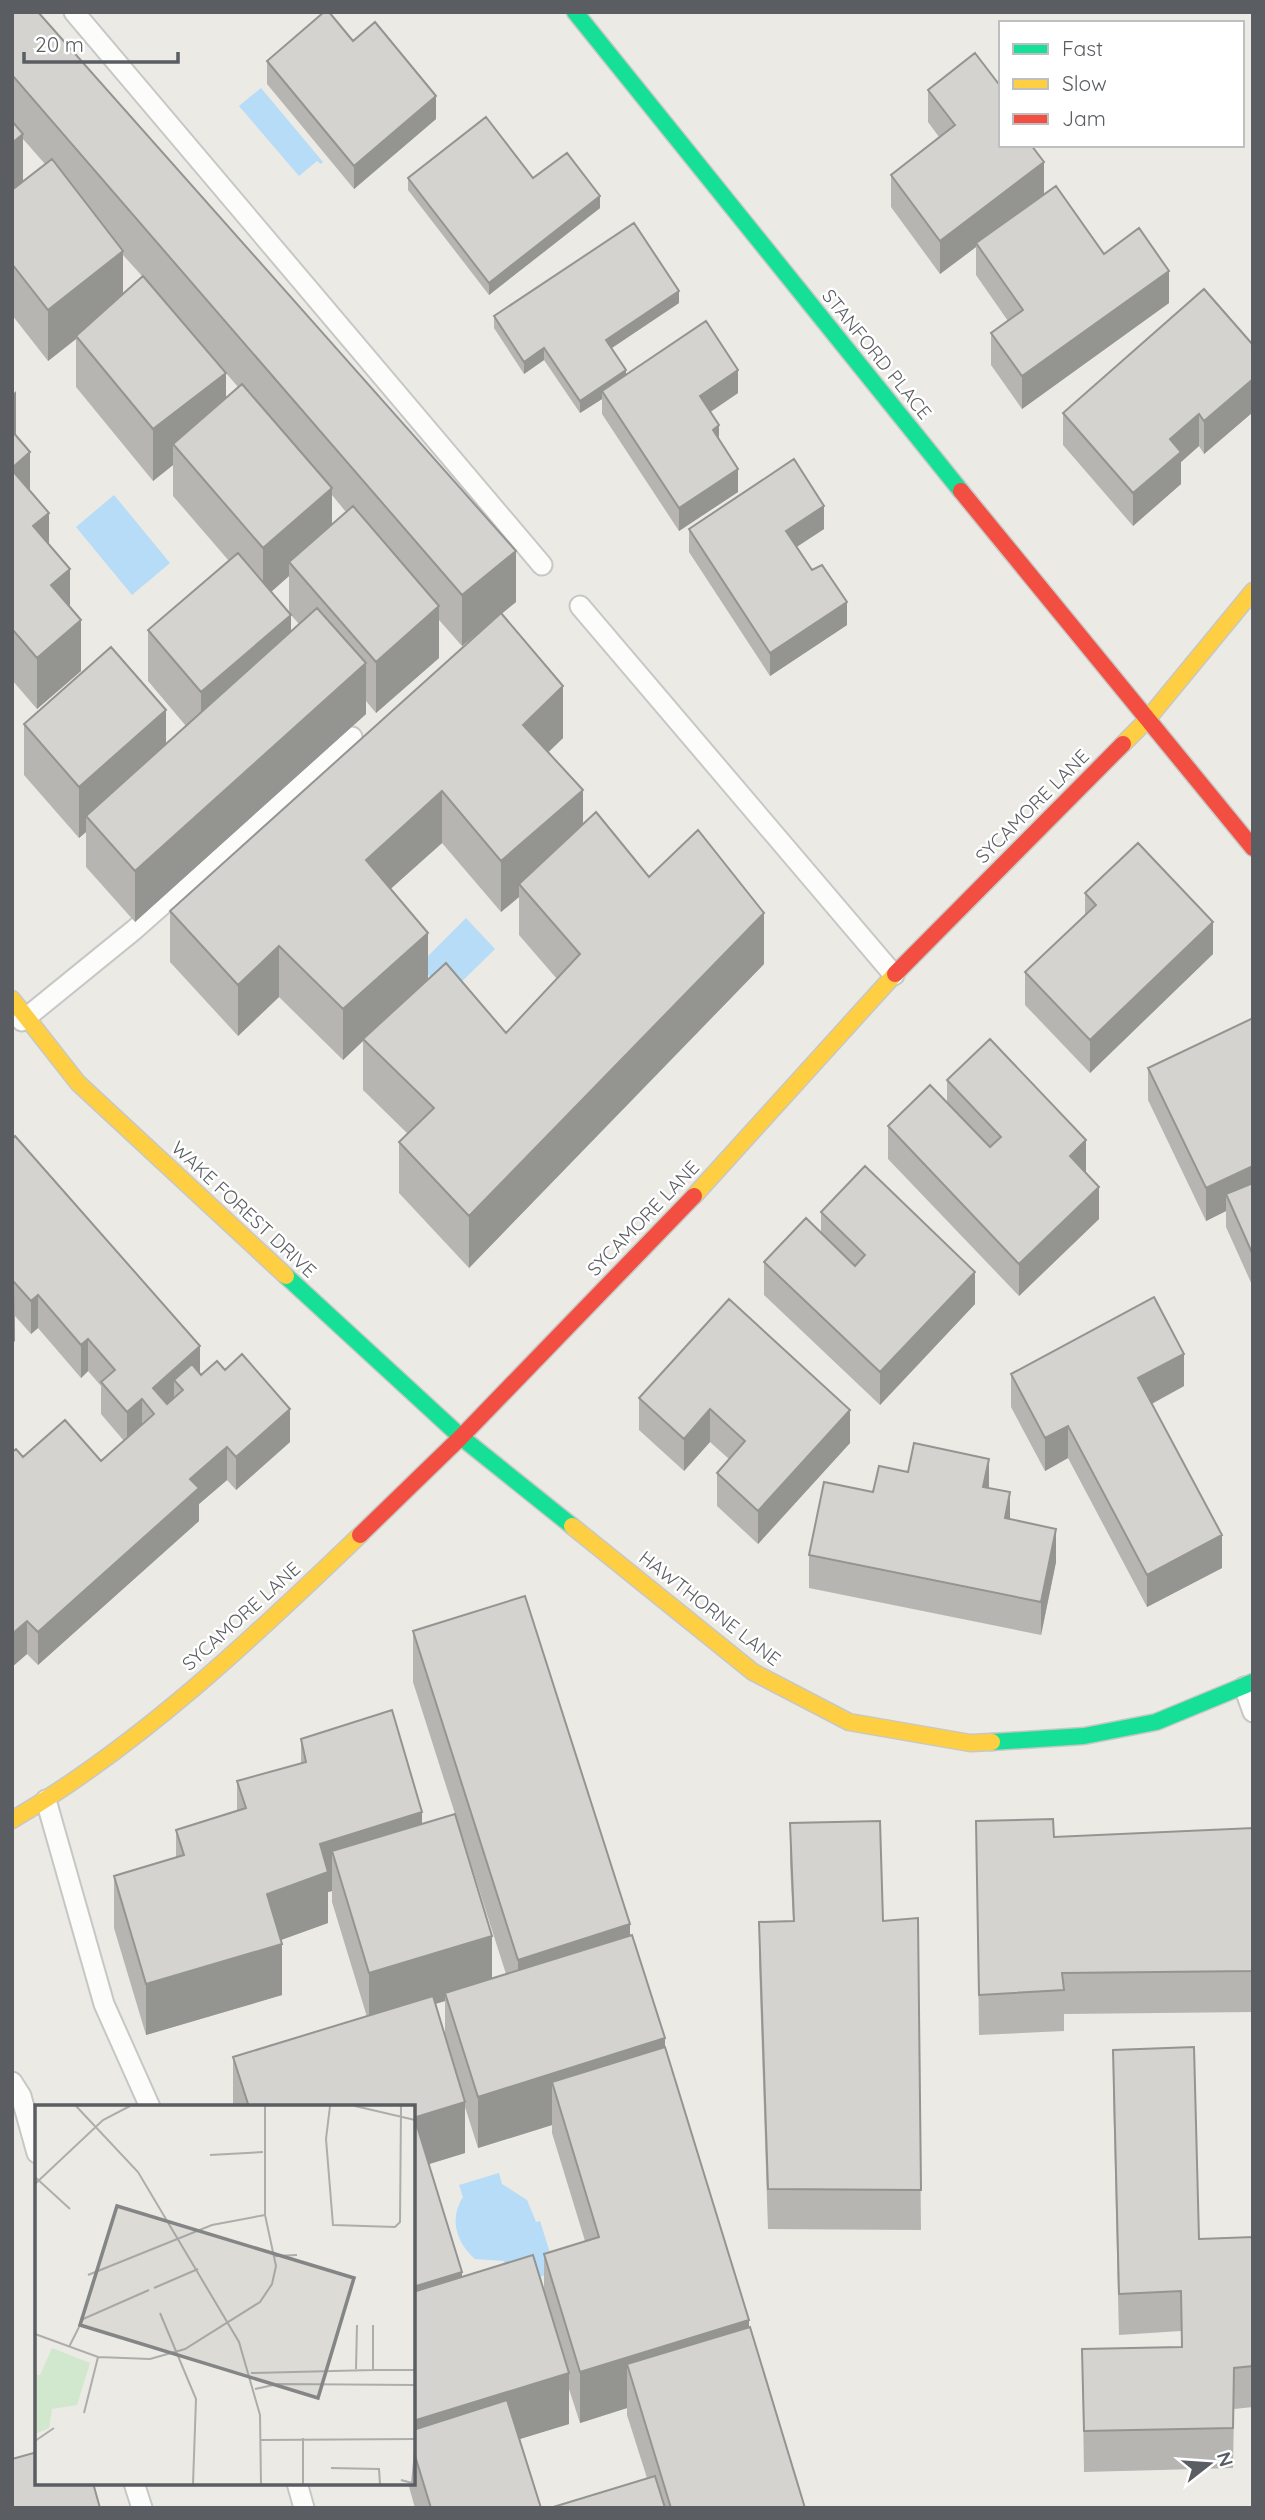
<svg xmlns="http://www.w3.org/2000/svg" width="1265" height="2520" font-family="Quicksand,sans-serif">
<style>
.water{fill:#b6dcf7}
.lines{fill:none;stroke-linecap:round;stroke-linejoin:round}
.lane-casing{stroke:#c7c7c5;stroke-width:23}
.fast-casing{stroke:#c7c8c6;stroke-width:19}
.slow-casing{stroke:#c7c8c6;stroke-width:19}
.jam-casing{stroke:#c7c8c6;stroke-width:19}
.lane{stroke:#fcfcfb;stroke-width:19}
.fast{stroke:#16e098;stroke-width:16}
.slow{stroke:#ffcf43;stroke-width:16}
.jam{stroke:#f24e42;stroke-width:16}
.wall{fill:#b6b5b2;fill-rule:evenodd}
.shaded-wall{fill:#949491}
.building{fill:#d4d3cf;stroke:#949491;stroke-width:2}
.labels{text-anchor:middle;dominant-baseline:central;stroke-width:5;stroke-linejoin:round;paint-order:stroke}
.street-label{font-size:19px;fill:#5a5e63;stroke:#fff}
.inset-road{fill:none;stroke:#adaeac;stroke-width:2}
.view{fill:#838587;fill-opacity:0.15;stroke:#838587;stroke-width:3.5}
.inset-edge{fill:none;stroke:#5a5e63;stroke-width:3.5}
</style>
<rect width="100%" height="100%" fill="#ebeae4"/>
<path class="water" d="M261 88 323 162 321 164 317 161 299 176 239 106Z
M114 495 170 563 132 595 76 527Z
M466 918 495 949 448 995 419 965Z
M499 2173 502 2184 527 2200 536 2222 540 2221 556 2272 512 2285 504 2261 475 2259C456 2242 449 2219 463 2197L459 2185Z"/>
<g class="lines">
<defs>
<path id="lane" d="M74 12 542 565
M580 606 894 975
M22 1021 134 930 352 737
M1244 1687 1253 1712
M46 1800 104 2004 150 2107
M12 2082 21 2096 37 2153
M134 2483 142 2508
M297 2483 304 2508"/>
<path id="fast" d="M575 12 961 491
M286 1276 461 1437 572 1526
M992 1742 1084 1736 1156 1722 1253 1682"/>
<path id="slow" d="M1123 744 1146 721 1253 591
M12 999 78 1083 286 1276
M694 1196 895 974
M572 1526 753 1672 849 1722 970 1743 992 1742
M12 1820C140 1745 253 1638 360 1535"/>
<path id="jam" d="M961 491 1253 848
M895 974 1123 744
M360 1535 461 1437 694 1196"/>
</defs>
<use href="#lane" class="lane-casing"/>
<use href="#fast" class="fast-casing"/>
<use href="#slow" class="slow-casing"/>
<use href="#jam" class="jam-casing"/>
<use href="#lane" class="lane"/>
<use href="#fast" class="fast"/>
<use href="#slow" class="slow"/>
<use href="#jam" class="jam"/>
</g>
<path class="wall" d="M12 12 516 602 502 613 563 738 548 752 583 825 649 877 764 964 469 1268 399 1193V1142L408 1134 363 1090V1041L343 1060 279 997 238 1036 170 962V911L489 624 462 646 439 620V658L376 713 366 701V714L135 922 86 867V832L79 838 24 775V724L166 744 186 726 148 681V630L229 561 173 496V465L153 481 76 387V339L48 361 12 315ZM23 139 45 164 23 182ZM123 255 142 276 123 293ZM226 373 238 387 226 398ZM332 495 346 512 332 525ZM289 576V612L271 592ZM291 615 299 624 291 631ZM442 843 501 912 519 897V935L557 979 506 1033 428 980 390 889Z
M353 41 436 119 354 189 267 84V61Z
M928 90 1001 145 1044 194 1104 254 1169 303 1022 409 991 365V333L1008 321 976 275V247L940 274 891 207V175L939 137 928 122Z
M408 178H533L600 208 489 295 408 190Z
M679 303 611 348 626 374 738 393 710 412 738 492 679 531 602 414V399L580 413 544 360 524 374 494 328V316Z
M1253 345V412L1204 454 1199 446 1181 462V484L1133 526 1063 445V413Z
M12 387 16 436 30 491 70 607 81 671 37 709 12 680Z
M689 529H824L796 547 847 625 770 676 689 552Z
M1085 893 1213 954 1090 1073 1025 1005V972L1085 915Z
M1253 1018V1287L1226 1227V1211L1206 1221 1148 1100V1068Z
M947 1080 1086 1172 1099 1219 1019 1296 888 1159V1126L947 1102Z
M12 1139 200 1373 290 1442 236 1490 227 1480 199 1504V1521L38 1665 27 1654 12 1667V1452L23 1457 101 1461 124 1441 101 1414V1386L88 1371 81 1378 38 1328 31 1334 15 1316V1341L12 1343Z
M821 1212 975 1304 880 1405 764 1295V1262L821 1233Z
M729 1299 850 1443 758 1544 717 1506V1473L729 1459 710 1442 684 1471 639 1430V1398Z
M1011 1374 1184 1386 1152 1404 1222 1568 1147 1607 1068 1458 1045 1471 1011 1407Z
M989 1488 1010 1519 1056 1562 1041 1635 809 1588V1555L873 1492Z
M413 1631 630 1935 749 2327 805 2508H550L647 2478 627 2415V2408L580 2423 569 2389V2424L519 2439 541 2508H415L408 2483H413V2107H233V2057L367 2017 332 1902V1891L328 1892V1923L281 1940 282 1995 146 2035 114 1928V1876L176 1858V1830L237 1811V1781L301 1764V1739L422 1824 492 1979 506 1974 413 1682ZM445 2001V2037L435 2004ZM465 2107 478 2148 552 2125V2133L585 2241 544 2254V2289L462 2277 429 2164 465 2153Z
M976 1821 1054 1837 1253 1828V2012L1064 2014V2031L979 2035Z
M790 1823 883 1921 918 1918 921 2230 768 2229 759 1963V1922L793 1921 790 1864Z
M1113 2050 1199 2239 1253 2237V2407L1234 2409 1233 2468 1084 2472 1082 2349 1181 2347V2331L1119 2335 1113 2091Z"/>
<path class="shaded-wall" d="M436 96V119L354 189V166Z
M23 134V185L12 194V143Z
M1044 162V195L976 243V247L940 274V241Z
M600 196V208L489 295V283Z
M123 251V302L76 336V339L48 361V310Z
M1169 271V303L1022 409V376Z
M679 291V303L606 352V340Z
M544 348V360L524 374V362Z
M626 370V382L602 391V399L580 413V401Z
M738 370V393L700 419V396Z
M226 373V425L173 444V465L153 481V429Z
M1253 379V412L1204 454V421Z
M16 391V442L12 446V395Z
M1199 414V446L1181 462V484L1133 526V493L1170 439Z
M719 425V448L713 430Z
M30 452V503L12 519V468Z
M738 469V492L679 531V508Z
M332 488V539L289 562V576L263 599V548Z
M824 506V529L786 554V531Z
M49 513V564L33 526Z
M516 551V602L462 646V595Z
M70 569V620L51 585Z
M847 602V625L770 676V653Z
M439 606V658L376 713V662Z
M291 615V666L201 743V692Z
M81 620V671L37 709V658Z
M366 663V714L135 922V871Z
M563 686V738L523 777V725Z
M166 710V761L86 816V832L79 838V787Z
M583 790V841L519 884V897L501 912V861Z
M442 791V843L366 911V860Z
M764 913V964L469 1268V1216Z
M1213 922V954L1090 1073V1040Z
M428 933V985L363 1039V1041L343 1060V1009Z
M279 946V997L238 1036V985Z
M1086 1140V1173L1070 1156Z
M1253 1166V1199L1226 1194V1211L1206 1221V1188Z
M1099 1187V1219L1019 1296V1264Z
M975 1272V1304L880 1405V1372Z
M14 1282 15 1341 12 1343V1283Z
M38 1295V1328L31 1334V1301Z
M88 1339V1371L81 1378V1345Z
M200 1346V1379L183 1390 174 1380V1401L154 1420 153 1388Z
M1184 1354V1386L1138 1411V1378Z
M142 1399V1432L127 1445V1412Z
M290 1409V1442L236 1490V1457Z
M710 1409V1442L684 1471V1439Z
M850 1410V1443L758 1544V1511Z
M1068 1426V1458L1045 1471V1438Z
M227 1447V1480L199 1504V1521L38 1665V1632L190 1479Z
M989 1459V1492L983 1487Z
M1010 1492V1525L1005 1518Z
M1056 1529V1562L1041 1635V1602Z
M1222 1535V1568L1147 1607V1575Z
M27 1621V1654L12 1667V1634Z
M422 1812V1863L332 1851V1891L328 1892V1923L267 1945V1894L320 1844Z
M630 1924V1975L518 2011V1960Z
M492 1936V1987L445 1993V2001L369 2024V1973Z
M282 1944V1995L146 2035V1984Z
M665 2038V2090L552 2082V2125L478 2148V2097Z
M465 2102V2153L413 2169V2118Z
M462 2272V2323L413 2338V2287Z
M749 2320V2371L627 2364V2408L580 2423V2372Z
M569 2373V2424L420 2470 413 2449V2421Z"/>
<path class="building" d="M12 12H38L516 551 462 595 12 75Z
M324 12H329L353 41 375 22 436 96 354 166 267 61Z
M975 53 1001 87V145H1031L1044 162 940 241 891 175 955 125 928 90Z
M486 117 533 178 567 153 600 196 489 283 408 178Z
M12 121 23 134 12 143Z
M52 159 123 251 48 310 12 264V190Z
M1056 186 1104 254 1139 228 1169 271 1022 376 991 333 1023 310 976 243Z
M634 223 679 291 606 340 626 370 580 401 544 348 524 362 494 316Z
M143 276 226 373 153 429 76 336Z
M1204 289 1253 345V379L1204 421 1199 414 1170 439 1181 452 1133 493 1063 413Z
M706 321 738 370 700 396 719 425 713 430 738 469 679 508 602 391Z
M242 384 332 488 263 548 173 444Z
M12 431 30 452 12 468Z
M794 459 824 506 786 531 812 570 822 565 847 602 770 653 689 529Z
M12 470 49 513 33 526 70 569 51 585 81 620 37 658 12 629Z
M353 506 439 606 376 662 289 562Z
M238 553 291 615 201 692 148 630Z
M317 608 366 663 135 871 86 816Z
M501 613 563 686 523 725 583 790 501 861 442 791 366 860 428 933 343 1009 279 946 238 985 170 911Z
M111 647 166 710 79 787 24 724Z
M596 812 649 877 698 830 764 913 469 1216 399 1142 434 1108 363 1039 446 963 506 1033 580 954 519 884Z
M1138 843 1213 922 1090 1040 1025 972 1096 905 1085 893Z
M1253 1018V1166L1206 1188 1148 1068Z
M990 1039 1086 1140 1070 1156 1099 1187 1019 1264 888 1126 930 1085 990 1147 1001 1137 947 1080Z
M15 1136 200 1346 153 1388 167 1404 183 1390 174 1380 192 1364 201 1375 217 1361 225 1370 242 1354 290 1409 236 1457 227 1447 190 1479 199 1488 38 1632 27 1621 12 1634V1452L16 1449 23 1457 65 1420 101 1461 154 1414 142 1399 127 1412 101 1382 115 1370 88 1339 81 1345 38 1295 31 1301 14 1282 12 1283V1139Z
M865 1166 975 1272 880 1372 764 1262 806 1218 855 1266 865 1255 821 1212Z
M1253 1183V1255L1226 1194Z
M1154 1297 1184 1354 1138 1378 1222 1535 1147 1575 1068 1426 1045 1438 1011 1374Z
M729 1299 850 1410 758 1511 717 1473 745 1441 710 1409 684 1439 639 1398Z
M914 1443 989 1459 983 1487 1010 1492 1005 1518 1056 1529 1041 1602 809 1555 824 1482 873 1492 879 1466 908 1472Z
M525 1596 630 1924 518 1960 413 1631Z
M392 1710 422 1812 320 1844 328 1872 267 1894 282 1944 146 1984 114 1876 184 1855 176 1830 246 1808 237 1781 306 1762 301 1739Z
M455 1814 492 1936 369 1973 332 1851Z
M1053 1819 1054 1837 1253 1828V1971L1062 1973 1064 1990 979 1995 976 1821Z
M880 1821 883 1921 918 1918 921 2190 768 2189 759 1922 794 1921 790 1823Z
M632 1935 665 2038 478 2097 445 1993Z
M433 1996 465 2102 413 2118V2107H249L233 2057Z
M665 2047 749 2320 580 2372 544 2254 599 2237 552 2082Z
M1194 2047 1199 2239 1253 2237V2366L1234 2368 1233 2428 1084 2431 1082 2349 1182 2347 1181 2291 1119 2294 1113 2050Z
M417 2126 462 2272 413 2287V2127Z
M533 2255 569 2373 413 2421V2292Z
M750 2327 805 2508H671L627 2364Z
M507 2400 541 2508H431L413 2449V2430Z
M37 2452V2483H93L100 2508H12V2459Z
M655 2476 665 2508H550Z"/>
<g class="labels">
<g class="street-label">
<text transform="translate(877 354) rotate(51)">STANFORD PLACE</text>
<text transform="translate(1032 806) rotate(-45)">SYCAMORE LANE</text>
<text transform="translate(244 1209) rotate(43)">WAKE FOREST DRIVE</text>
<text transform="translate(643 1218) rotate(-46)">SYCAMORE LANE</text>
<text transform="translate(710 1608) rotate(38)">HAWTHORNE LANE</text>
<text transform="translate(241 1616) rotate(-42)">SYCAMORE LANE</text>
</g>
</g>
<g transform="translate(35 2105)">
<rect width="380" height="380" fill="#ebeae4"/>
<path d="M17 243 55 258 42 300 17 304 14 323 0 329V270H5Z" fill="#d1e8ce"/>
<path class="inset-road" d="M41 1 103 67 204 237 225 310 226 379M295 1 291 34 298 120 360 122 365 117 366 1M320 1 380 15M175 50 228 47M0 72 35 104M0 79 68 15 95 1M240 151 262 150M53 170 177 120 230 110M119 183 163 164M125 208 161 294 158 379M338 220V265H380M0 229 63 252 115 254 150 244 225 197 237 179 241 161 230 110V1M34 242 48 214 114 185M321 264 322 220M216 268 338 265M220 284 243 279 380 280M49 308 63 252M226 335 380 334M0 336 19 323M296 363 344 364 345 379M366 375 377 378 380 346M268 379V333"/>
<path class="view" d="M82 101 319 173 283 293 45 220Z"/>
<rect width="380" height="380" class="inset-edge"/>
</g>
<rect width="1265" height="2520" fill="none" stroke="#5a5e63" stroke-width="28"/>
<rect x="999" y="21" width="245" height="126" fill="#ffffff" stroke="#bdbfc1" stroke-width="2"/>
<rect x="1013" y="44" width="35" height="10" fill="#16e098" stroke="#bdbfc1" stroke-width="2"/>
<text x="1062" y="56" font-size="21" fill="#5a5e63">Fast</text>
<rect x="1013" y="79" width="35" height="10" fill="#ffcf43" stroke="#bdbfc1" stroke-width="2"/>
<text x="1062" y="91" font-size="21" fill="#5a5e63">Slow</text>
<rect x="1013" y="114" width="35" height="10" fill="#f24e42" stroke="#bdbfc1" stroke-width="2"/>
<text x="1062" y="126" font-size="21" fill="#5a5e63">Jam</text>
<g transform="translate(1209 2464) rotate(73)" stroke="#ffffff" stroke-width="5" paint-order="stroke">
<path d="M0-5L12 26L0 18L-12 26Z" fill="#5a5e63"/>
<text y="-10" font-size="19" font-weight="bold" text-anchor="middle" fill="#5a5e63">N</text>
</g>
<path d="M24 52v10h154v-10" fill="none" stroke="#5a5e63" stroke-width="3.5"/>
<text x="35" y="52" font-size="21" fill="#5a5e63" stroke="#ffffff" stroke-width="5" paint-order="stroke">20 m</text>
</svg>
